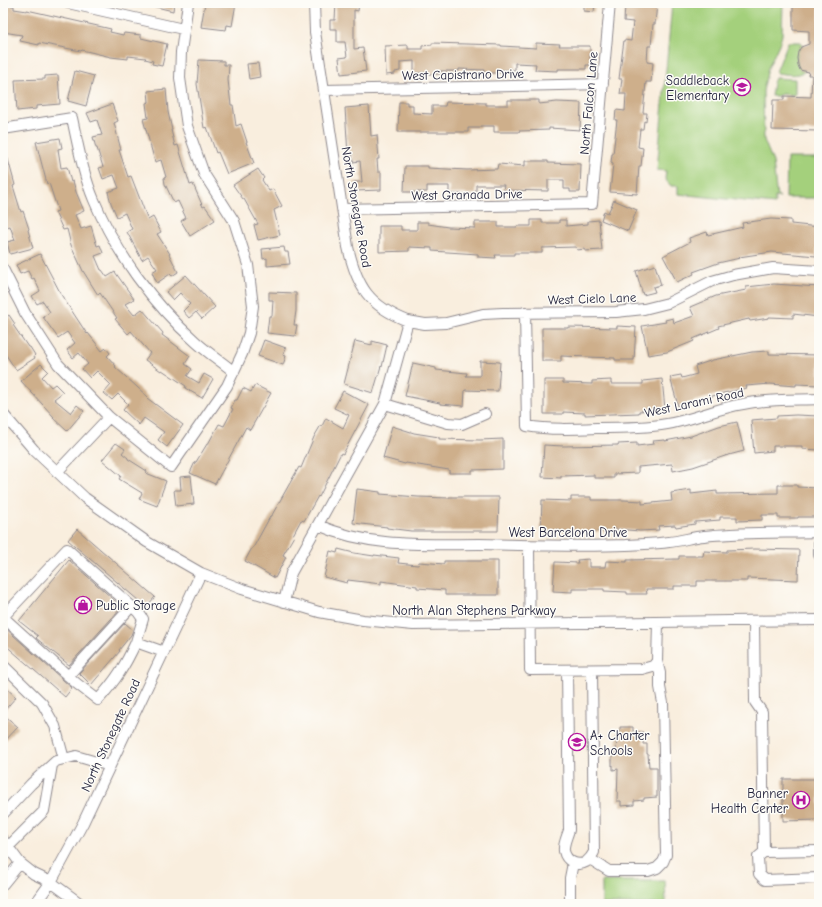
<svg xmlns="http://www.w3.org/2000/svg" width="822" height="907" font-family="'Comic Neue',sans-serif">
<style>
.green{fill:#a4d07c;stroke:#63795c}
.building{fill:#ceaf8b}
.lines{fill:none;stroke-linecap:round;stroke-linejoin:round}
.minor-casing{stroke:#8e888c;stroke-width:12}
.minor{stroke:#fff;stroke-width:10}
.labels{text-anchor:middle;stroke-width:3;stroke-linejoin:round;paint-order:stroke}
.street-label{font-size:13px;fill:#22223b;stroke:#fdfcf7}
.poi-label{font-size:13px;fill:#22223b;stroke:#fdfcf7;text-anchor:end}
</style>
<rect width="100%" height="100%" fill="#fdfcf7"/>
<filter id="ink" filterUnits="userSpaceOnUse"><feTurbulence type="fractalNoise" baseFrequency=".025" numOctaves="2"/><feDisplacementMap in="SourceGraphic" scale="8" xChannelSelector="R" yChannelSelector="G"/><feConvolveMatrix kernelMatrix="1 2 1 2 8 2 1 2 1" color-interpolation-filters="sRGB"/></filter>
<filter id="wash" filterUnits="userSpaceOnUse"><feTurbulence type="fractalNoise" baseFrequency=".012" numOctaves="4" result="noise"/><feDisplacementMap in="SourceGraphic" scale="16" xChannelSelector="R" yChannelSelector="G"/><feGaussianBlur stdDeviation="0.9" result="paint"/><feColorMatrix in="noise" values="0 0 0 0 0 0 0 0 0 0 0 0 0 0 0 0 0 1.4 0 .05"/><feComposite in="paint" operator="in"/></filter>
<g filter="url(#wash)">
<rect width="100%" height="100%" fill="#f9eede"/>
<path class="green" d="M672,3H746L747,5L752,3H764L766,7L779,3H783L782,35L780,42L768,68L763,91L764,140L773,162L776,190L777,195L780,197H775V204L678,194V186H671L665,179L666,171L657,170Z
M788,42H801V45L803,46C795,51 796,62 800,70L805,71C799,77 785,74 777,73L776,72Z
M775,78L795,79V95L782,94L777,96H771L773,83Z
M787,158H819L818,198H786Z
M602,881H665L666,904H602Z"/>
<g id="blocks">
<path class="building" d="M152,3H174L173,11L152,6Z
M205,3H236L232,26L227,25L226,30L201,27Z
M336,3H359L358,11L354,10V49L363,48L366,71L341,74L339,58L347,57L345,42H337V29H330V20H335Z
M584,3H595L594,12L584,11Z
M630,3H657L655,24H653L651,46H648L647,62L653,63L651,82H646L643,113H647L646,122L644,121L643,129H640L638,147L643,148L641,166H639L637,194L610,192L613,164L611,163L612,154H613L617,120H615L616,110L625,111L626,94H620L622,79H619L624,40L631,41L633,22L624,21L625,5H630Z
M793,3H819V131L772,130L773,100H784V96L811,97L812,75H808L809,72L800,70L798,65L797,58L798,52L801,47L809,44V31L793,30Z
M4,5L14,6V9L27,11V10L111,29L110,32L123,35L124,33L141,35V38L167,44L162,66L152,64L153,61L145,59L146,58L128,56V59L111,57L82,50L81,51L39,43V45L20,41L22,35L3,32Z
M432,43L501,45V46L536,48V43L560,44L559,46H590V65H586V69H558V71L535,70L536,64L515,63V70H500V73H484L485,70L459,69V71H440V74H429V73H414V61L400,62V71L395,72V74L386,75L385,46L408,45V49H422V46L432,45Z
M199,60L224,61V65H229L228,80L231,105H233L236,126L241,124L247,142H246L254,163L227,174L218,152L216,153L207,127L204,128L197,84Z
M258,63L260,77L249,79L247,64Z
M75,71L94,76L86,106L68,101Z
M58,75L60,104L36,106V109L17,111L15,80L45,79V76Z
M166,89L168,112L172,130H171L175,146L178,145L190,185L193,184L203,207L205,206L215,220L190,236L181,221L186,218L178,201L174,203L165,184L164,178L166,177L161,160L155,162L143,119L148,118L146,103L149,102L148,91Z
M508,100H539V104L557,102L581,103L580,130L549,128V130L519,131V132H494V126H480V128H468V132H398L399,102H407V105H413V113L432,114V106H445L446,102L486,103V105H508Z
M112,104L118,121L114,123L121,150H119L128,177L131,176L148,220L153,217L161,232L157,234L170,254H169L178,272L172,276L170,274L157,283L152,272L157,269L148,256L142,260L127,232L132,229L125,213L117,217L111,203L108,192L119,188L114,175L103,179L99,168L103,167L97,148H96L93,137L102,135L97,120L91,122L87,113Z
M369,106L371,136L377,135L379,159H377L378,172H381V190L355,191L354,182H362L360,161L353,162L352,154L348,155L345,108Z
M60,138L62,148L58,149L61,168L67,167L71,182L73,181L76,192L84,211L75,215L81,229L91,226L97,246L100,245L103,253L95,256L101,270H102L107,277L115,272L134,299L125,304L134,315L142,309L163,333L162,335L190,356L185,364L192,369L187,376L199,383L204,374L213,379L202,398L185,388L186,386L162,370L161,371L145,360L150,353L131,331L128,334L115,319L117,318L100,293L98,295L83,271L71,245L67,229L63,230L55,212L58,211L49,183L47,184L36,142Z
M3,152H6L15,185L13,186L21,212L23,211L29,229L28,230L33,248L10,254L7,242L15,240L10,226L3,229Z
M525,161H548V163L581,164L580,192H570V189H564V180H548V191L503,190L504,185H476V194H449V186H427V192H404L405,166H428V168L467,170L497,169L498,164L525,166Z
M258,169L264,178L262,180L269,191L273,189L282,206L274,210L280,235L258,240L254,225L258,224L244,199H243L233,185Z
M614,200L637,210L628,231L601,220L604,211L608,213Z
M771,219L791,220V224L819,227L816,256L772,252L739,257L740,258L718,263L693,272L694,274L677,282L663,256L690,242L689,238L707,232L708,235L743,227L742,223Z
M531,220H542V223H559V220H566V226L588,224V221L599,220L602,250L585,251V249L577,250L576,247L542,248V253H514V255H495L496,258L478,257V254L432,251V248L409,247V251L379,252V226H401V230H417V222H428V224L448,227L475,228V222H498V227H517V226H531Z
M284,247L285,252H288L290,264L267,266V258L263,259L262,249Z
M40,254L62,296L87,334L88,333L102,351L106,348L110,353L107,356L116,366L115,367L148,397L147,398L183,425L167,447L158,440L164,432L144,418L139,425L123,410L128,404L118,394L112,400L104,393L111,385L97,371L90,378L82,369L88,364L79,353L73,358L67,350L75,343L67,332L58,338L43,317L50,312L43,301L37,304L32,296L40,291L34,278L32,279L28,271L20,274L16,265Z
M655,265L661,285L653,287L655,292L643,295L636,271Z
M186,275L215,307L202,319L196,312L189,318L183,311L190,304L180,293L173,300L166,292Z
M774,284L819,287V317L793,314V318L769,317V318L750,321L749,319L718,326L719,328L693,339L694,341L667,352L648,355L642,326L666,322L665,320L673,318L674,323L694,316L690,307L716,296L746,290V287Z
M269,292L296,293V311L294,325H297L295,336L267,333L269,316H272L273,300H269Z
M9,315L15,324L13,325L28,347H30L35,355L34,356L35,358L16,370L6,355L3,358V319Z
M617,326L636,327L634,360H615V358L561,356V361H542V328H568V327L617,328Z
M264,340L286,348L283,355L286,356L283,365L258,356Z
M355,341L372,345V341L387,345L382,367L381,366L373,393L344,384Z
M769,351V354L819,355V385L796,384V386L770,384L746,386L747,388L723,393L678,406L670,377L681,375L682,378L697,374L695,366L713,360L752,352Z
M480,361L500,362L498,391L465,390L464,406L440,404V403L405,396L413,363L436,368V370L467,373L466,376H480Z
M41,364L48,371L42,377L51,387L55,384L63,392L54,399L71,413L77,405L84,411L67,431L53,418L54,417L21,381Z
M662,379L665,409L639,411V413L585,415V413L563,412V414H544V380H563V383L592,384V381L611,380V384H643V381Z
M255,385L271,393L250,430L246,427L215,484L190,473L195,462H196L207,444H208L219,424L224,426L233,409L231,408L235,400H237L243,388L251,392Z
M343,391L369,405L343,454L341,453L319,497L318,496L304,521L301,520L293,535L294,536L283,555L286,557L275,578L245,561L252,548H253L271,515H272L299,467L301,468L314,437L321,425L322,426L326,418L343,428L349,415L334,408Z
M796,415L819,416V450L802,449V446H773V451L754,453L751,420L777,418V416Z
M737,422L744,451L725,456L693,467L673,471L672,464L638,467V473L614,474V478H594V475L561,476V478L542,477L544,445L563,446L618,445V444L637,443V446L654,444L653,441L665,440V441L691,436L719,426Z
M392,426L414,433L439,437V439L480,440L503,439V469L472,470V473H449V470L406,463L405,464L383,458Z
M116,443L125,449L122,453L128,458V459L147,471L146,473L166,481L157,506L139,499L142,493L119,479L121,476L102,460Z
M191,476L194,504L176,506L174,490H181L180,477Z
M778,485H797V487L819,488V517H798V518H778V515H762V520L737,521V517H720V520L695,522V524L676,527L675,525L658,526L659,530L640,531L614,529V531L572,532L541,529L542,500L571,501V497H591V500H624L642,501V504L672,501L671,493L691,490V494L717,491V494L778,493Z
M357,489L380,492V494L418,497L449,498V497H499L498,531H411L387,528V527L353,523Z
M77,529L155,597L146,607L68,540Z
M338,549L354,553L374,556V555L399,558L398,563L418,565L419,562L444,564V561H498V595H445V590L417,588V586L381,581V584L348,580L347,583L324,577L330,551L337,553Z
M754,549L799,550L798,580L747,578V581H697V586H674V589H646L647,594H627V592L604,591V589H572V592L553,591L555,562L578,563L577,560L589,559V567H605L606,561L627,562V560L679,559V556H703L704,551L727,552V550Z
M69,560L122,607L69,665L36,638L38,636L19,621Z
M125,623L133,630L131,635L119,650L120,651L91,685L79,673Z
M3,626L72,688L65,697L3,643Z
M3,685L16,697L3,712Z
M3,714L18,727L3,743Z
M620,727H633V732H643V744H647V754H648L649,767H657V797L644,798V800L634,801V805L621,806V801H617L618,769L613,770V765L612,766V753H616L617,733H620Z
M783,779H819V820L783,821Z"/>
</g>
</g>
<g filter="url(#ink)">
<use href="#blocks" fill-opacity="0" stroke="#8e888c" stroke-width="1"/>
<g class="lines">
<defs>
<path id="minor" d="M68,3L183,29
M324,90L603,84
M3,129L72,118C78,145 83,174 94,200C116,253 153,304 196,342C208,353 222,362 234,372
M342,209L592,204L610,3
M3,269L25,313L58,364L109,417L171,467L227,386L242,354L249,333L253,306L248,265L234,221L204,174L187,126L180,78L181,52L188,3
M525,312L527,426C550,430 573,429 597,428C620,428 644,428 667,424C693,420 717,408 743,404C768,399 794,400 819,399
M408,321L425,324L446,323L483,314L503,313L616,312L644,309L668,303L712,281L733,275L773,268L819,271
M385,404L448,423L462,424L485,414
M3,414L34,450L85,498L147,542L201,573L242,589L319,612L363,620L413,625L819,620
M57,472L109,417
M318,525C370,548 424,544 479,544C528,545 577,547 626,545C640,544 655,544 669,542C681,541 692,537 704,536C742,532 781,533 819,532
M819,532V555
M529,546L530,670L642,669L653,666L657,661L658,623
M284,602L291,573L385,404L408,321C369,306 357,287 348,247L315,32L314,3
M754,621L755,702L762,712L764,852
M136,642L143,619L138,612L67,549L3,617L76,683L98,700C116,680 125,666 136,642L164,652
M3,665L42,703L55,726L64,759
M567,670L569,830C567,837 563,844 564,851C566,861 577,867 586,862C590,859 592,856 594,852L592,670
M68,676L132,606
M3,814L31,784L56,761L76,756L110,766
M3,840L20,863L34,874L51,882L81,904
M819,851L764,852L758,857L759,874L765,880L819,878
M3,852L44,811L52,765
M590,859L609,871H648L657,868L663,862L666,855L663,703L660,687V673L657,661
M3,884L20,863
M35,904L51,882L83,823L201,573
M570,904V878L573,863"/>
</defs>
<use href="#minor" class="minor-casing"/>
<use href="#minor" class="minor"/>
</g>
</g>
<defs>
<symbol id="school-ring" viewBox="-11 -11 22 22"><circle r="9.5" fill="#fdfcf7" stroke="#b5179e" stroke-width="1.5"/><path d="M0-5L7-2L0 1L-7-2ZM-4 1L0 2.5L4 1V4Q0 6-4 4Z" fill="#b5179e"/></symbol>
<symbol id="shop-ring" viewBox="-11 -11 22 22"><circle r="9.5" fill="#fdfcf7" stroke="#b5179e" stroke-width="1.5"/><path d="M-5-2.5h2.3a2.7 3.5 0 0 1 5.4 0H5L5.5 6h-11ZM-1.5-2.5h3a1.5 2.3 0 0 0-3 0Z" fill="#b5179e"/></symbol>
<symbol id="hospital-ring" viewBox="-11 -11 22 22"><circle r="9.5" fill="#fdfcf7" stroke="#b5179e" stroke-width="1.5"/><path d="M-5-5h3v3.5h4V-5h3V5h-3V1.5h-4V5h-3Z" fill="#b5179e"/></symbol>
</defs>
<g fill-rule="evenodd">
<use href="#school-ring" x="732" y="77" width="20" height="20"/>
<use href="#shop-ring" x="73" y="595" width="20" height="20"/>
<use href="#school-ring" x="567" y="732" width="20" height="20"/>
<use href="#hospital-ring" x="791" y="790" width="20" height="20"/>
</g>
<g class="labels">
<g class="street-label">
<text transform="translate(463 74) rotate(-1)" y="5">West Capistrano Drive</text>
<text transform="translate(588 103) rotate(-85)" y="5">North Falcon Lane</text>
<text transform="translate(467 194) rotate(-1)" y="5">West Granada Drive</text>
<text transform="translate(357 207) rotate(80)" y="5">North Stonegate Road</text>
<text transform="translate(592 298) rotate(-2)" y="5">West Cielo Lane</text>
<text transform="translate(694 402) rotate(-12)" y="5">West Larami Road</text>
<text x="568" y="537">West Barcelona Drive</text>
<text x="474" y="615">North Alan Stephens Parkway</text>
<text transform="translate(110 735) rotate(-65)" y="5">North Stonegate Road</text>
</g>
<g class="poi-label">
<text x="729" y="85">Saddleback<tspan x="729" dy="15">Elementary</tspan></text>
<text x="96" y="610" text-anchor="start">Public Storage</text>
<text x="590" y="740" text-anchor="start">A+ Charter<tspan x="590" dy="15">Schools</tspan></text>
<text x="788" y="798">Banner<tspan x="788" dy="15">Health Center</tspan></text>
</g>
</g>
<rect width="822" height="907" fill="none" stroke="#fdfcf7" stroke-width="16"/>
</svg>
